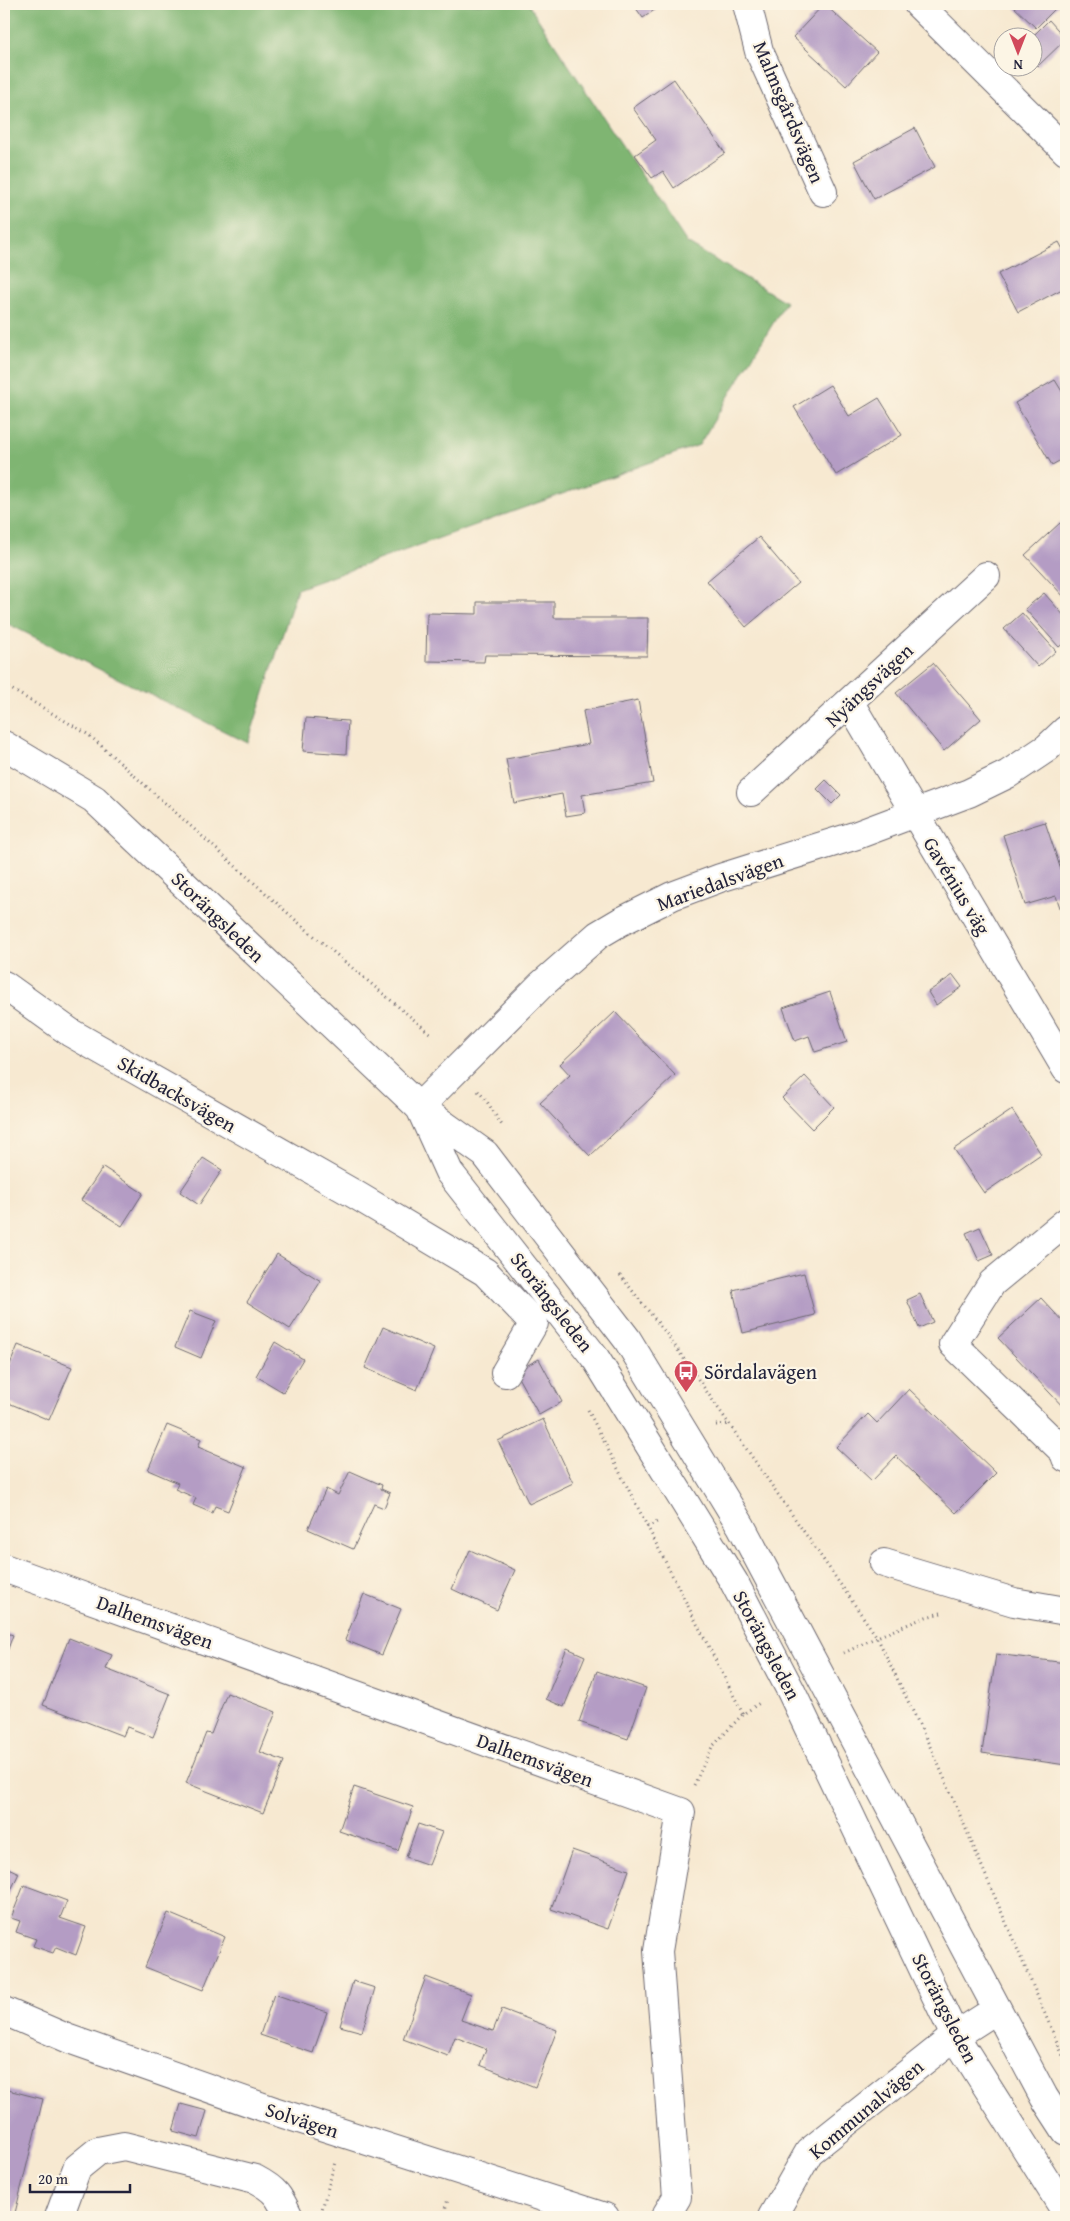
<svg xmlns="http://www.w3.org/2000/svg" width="1070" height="2221" font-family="'Gentium Book Plus',serif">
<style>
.forest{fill:#7fb572;stroke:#506c56}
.building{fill:#b49cc4}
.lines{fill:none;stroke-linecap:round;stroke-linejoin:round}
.minor-casing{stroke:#6d6870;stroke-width:30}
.major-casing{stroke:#6d6870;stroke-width:30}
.path{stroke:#6d6870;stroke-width:3;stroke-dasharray:1 4;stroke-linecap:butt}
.minor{stroke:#fff;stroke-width:28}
.major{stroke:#fff;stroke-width:28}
.labels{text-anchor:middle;stroke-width:4.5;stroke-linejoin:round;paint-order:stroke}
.street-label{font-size:20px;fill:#22223b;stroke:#fcf5e5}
.poi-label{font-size:20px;fill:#22223b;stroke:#fcf5e5;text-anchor:start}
</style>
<rect width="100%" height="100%" fill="#fcf5e5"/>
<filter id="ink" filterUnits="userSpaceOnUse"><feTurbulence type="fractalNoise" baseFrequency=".02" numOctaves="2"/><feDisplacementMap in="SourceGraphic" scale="10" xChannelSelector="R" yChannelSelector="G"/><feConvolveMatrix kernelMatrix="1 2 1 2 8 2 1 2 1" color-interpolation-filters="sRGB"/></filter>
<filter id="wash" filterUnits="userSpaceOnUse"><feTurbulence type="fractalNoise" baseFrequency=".0096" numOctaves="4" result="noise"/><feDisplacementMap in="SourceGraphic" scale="20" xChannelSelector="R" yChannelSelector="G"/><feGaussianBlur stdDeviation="1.12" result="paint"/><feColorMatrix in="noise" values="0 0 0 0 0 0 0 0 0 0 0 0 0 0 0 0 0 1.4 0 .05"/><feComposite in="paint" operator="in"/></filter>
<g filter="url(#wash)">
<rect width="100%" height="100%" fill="#f7e9d1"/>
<path class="forest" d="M4,4H528L687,243L786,302L699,445L297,589L248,743L4,622Z"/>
<g id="blocks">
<path class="building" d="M633,4H663L643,18Z
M824,4L877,52L846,86L793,37Z
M1011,4H1060L1036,28Z
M1049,20L1066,39L1038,66L1032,60V38H1031Z
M674,79L725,153L674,188L663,171L652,178L635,155L656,140L633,108Z
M915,128L935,167L874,199L854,161Z
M1059,242L1066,255V287L1018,312L998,274Z
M1055,380L1066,398V457L1052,465L1015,403Z
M830,385L849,416L879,398L902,435L836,475L794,407Z
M1060,523L1066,530V599L1025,555Z
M759,537L798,583L746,627L707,581Z
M1044,593L1066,618V641L1059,647L1025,609Z
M477,602H554V618H648L647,656L485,655L484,662L426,661L427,613L477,614Z
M1022,613L1056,651L1038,667L1004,629Z
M933,663L981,719L944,751L896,693Z
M638,700L653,783L582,795L585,813L566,816L562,794L514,803L506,759L589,744L583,711Z
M306,718L348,721L346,754L303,751Z
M826,780L841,795L832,804L817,789Z
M1045,822L1066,885V919H1064L1056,896L1025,905L1003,835Z
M953,975L962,987L936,1005L928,992Z
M830,992L847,1042L815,1052L809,1036L795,1041L783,1008Z
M615,1012L675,1075L590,1156L540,1103L570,1075L560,1064Z
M805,1076L834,1107L812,1129L782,1098Z
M1012,1110L1041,1154L984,1193L954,1149Z
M203,1158L222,1170L199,1205L180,1192Z
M103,1167L143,1193L122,1226L81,1200Z
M980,1227L993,1255L979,1261L966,1233Z
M277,1254L321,1281L290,1329L247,1302Z
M804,1273L815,1315L743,1333L733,1290Z
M920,1294L933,1322L919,1328L907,1300Z
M1041,1298L1066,1325V1410L998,1338Z
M190,1311L216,1321L201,1358L175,1347Z
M383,1327L434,1349L417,1390L365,1368Z
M275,1342L303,1359L283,1392L256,1376Z
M18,1345L72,1367L49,1420L4,1401V1379Z
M539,1359L562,1402L539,1415L515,1372Z
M909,1389L996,1473L956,1513L896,1456L872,1481L836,1447L868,1414L877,1423Z
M543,1419L573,1483L529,1504L498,1441Z
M167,1425L201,1439L198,1447L246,1467L228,1511L215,1506L212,1513L193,1505L196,1498L175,1489L178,1483L148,1470Z
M350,1471L382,1485L381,1489L390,1493L384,1508L374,1504L353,1549L308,1529L326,1489L338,1495Z
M470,1550L515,1570L497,1610L452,1589Z
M364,1594L401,1609L382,1655L345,1640Z
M4,1632L13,1635L4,1660Z
M69,1638L112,1655L106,1669L170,1694L153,1737L127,1727L123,1736L43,1705Z
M567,1648L585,1656L564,1707L546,1699Z
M996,1654L1066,1663V1765L982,1753Z
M597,1671L646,1688L628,1739L579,1722Z
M227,1693L276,1712L260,1752L284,1761L263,1813L186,1783L206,1733L211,1734Z
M354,1787L413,1807L398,1851L339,1831Z
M418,1824L442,1832L429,1865L406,1857Z
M572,1850L629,1870L608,1929L551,1909Z
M4,1866L19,1873L4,1905Z
M24,1885L67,1901L60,1918L86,1927L76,1955L56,1947L53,1953L33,1946L36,1939L16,1932L20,1921L11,1918Z
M168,1913L225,1937L203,1990L145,1967Z
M426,1977L471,1994L461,2020L493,2031L502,2009L557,2030L535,2087L480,2065L486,2049L455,2037L448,2056L403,2039Z
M353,1981L375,1988L362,2032L340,2026Z
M274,1994L327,2012L313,2053L260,2035Z
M4,2089L43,2099L14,2217H4Z
M181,2104L207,2111L199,2138L173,2131Z"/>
</g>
</g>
<g filter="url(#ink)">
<use href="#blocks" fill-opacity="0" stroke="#6d6870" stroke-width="1"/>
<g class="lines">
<defs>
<path id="minor" d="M747,4L759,51L823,192
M918,4L1066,151
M850,703L1066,1069
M751,792L986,576
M4,985L71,1033L356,1195L485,1272L534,1323L505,1373
M419,1107L541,985L598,935L620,922L672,896L720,878L857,835L969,793L1008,774L1047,748L1066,730
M1066,1222L992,1283L953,1344L1064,1452L1066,1458
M884,1563L1014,1602L1066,1611
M4,1568L681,1812L658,1951L677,2197L665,2217
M4,2011L69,2039L274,2111L605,2217
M59,2217L77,2168L98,2151L124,2146L255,2179C276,2190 279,2196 289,2217
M772,2217L809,2152L955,2036L997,2009"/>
<path id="major" d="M4,745L94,799L419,1107L485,1154L627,1339L741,1526L1044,2097L1066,2131
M420,1108L449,1172L596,1359L734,1582L791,1691L955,2036L1066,2212"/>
</defs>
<use href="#minor" class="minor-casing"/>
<use href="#major" class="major-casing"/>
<path class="path" d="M4,685L89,735L300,924L431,1034
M478,1091L486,1100L503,1127
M620,1275L666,1333L877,1637L844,1653
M588,1410L743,1714
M716,1425L730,1424
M647,1527L659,1521
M941,1613L926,1617L877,1637L936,1759L1066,2063
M694,1785L712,1747L743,1714L761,1702
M321,2213L335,2162
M443,2217L448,2199"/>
<use href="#minor" class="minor"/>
<use href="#major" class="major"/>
</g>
</g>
<defs>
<symbol id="bus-pin" viewBox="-11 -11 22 30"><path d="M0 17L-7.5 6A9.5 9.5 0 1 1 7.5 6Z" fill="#d1495b" stroke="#fcf5e5"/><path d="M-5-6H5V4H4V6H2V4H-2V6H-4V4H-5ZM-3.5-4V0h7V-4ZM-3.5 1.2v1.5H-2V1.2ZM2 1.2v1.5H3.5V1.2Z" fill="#fff"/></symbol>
</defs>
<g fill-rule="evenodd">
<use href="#bus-pin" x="672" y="1358" width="28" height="38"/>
</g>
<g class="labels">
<g class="street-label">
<text transform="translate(789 112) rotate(67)" y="7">Malmsgårdsvägen</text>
<text transform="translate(869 685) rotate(-43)" y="7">Nyängsvägen</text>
<text transform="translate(720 882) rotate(-20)" y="7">Mariedalsvägen</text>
<text transform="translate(957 886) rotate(59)" y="7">Gavénius väg</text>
<text transform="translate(218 917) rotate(44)" y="7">Storängsleden</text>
<text transform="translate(177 1094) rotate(30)" y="7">Skidbacksvägen</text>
<text transform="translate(552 1302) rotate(52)" y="7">Storängsleden</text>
<text transform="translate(155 1622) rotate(20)" y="7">Dalhemsvägen</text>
<text transform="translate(767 1645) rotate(62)" y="7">Storängsleden</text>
<text transform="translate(535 1760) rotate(20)" y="7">Dalhemsvägen</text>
<text transform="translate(945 2008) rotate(63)" y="7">Storängsleden</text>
<text transform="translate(866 2109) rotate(-40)" y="7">Kommunalvägen</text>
<text transform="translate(302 2120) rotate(18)" y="7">Solvägen</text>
</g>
<g class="poi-label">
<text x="704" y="1379">Sördalavägen</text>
</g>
</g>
<rect width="1070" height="2221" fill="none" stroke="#fcf5e5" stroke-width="20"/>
<g transform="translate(1018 52) rotate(180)"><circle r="24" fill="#fcf5e5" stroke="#a5a1a1"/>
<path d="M0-4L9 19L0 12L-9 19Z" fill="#d1495b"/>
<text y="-8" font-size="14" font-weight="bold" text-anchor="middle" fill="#22223b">N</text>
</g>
<path d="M30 2184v8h100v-8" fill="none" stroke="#22223b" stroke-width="2.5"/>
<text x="38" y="2184" font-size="15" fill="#22223b" stroke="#fcf5e5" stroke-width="4" paint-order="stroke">20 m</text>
</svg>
